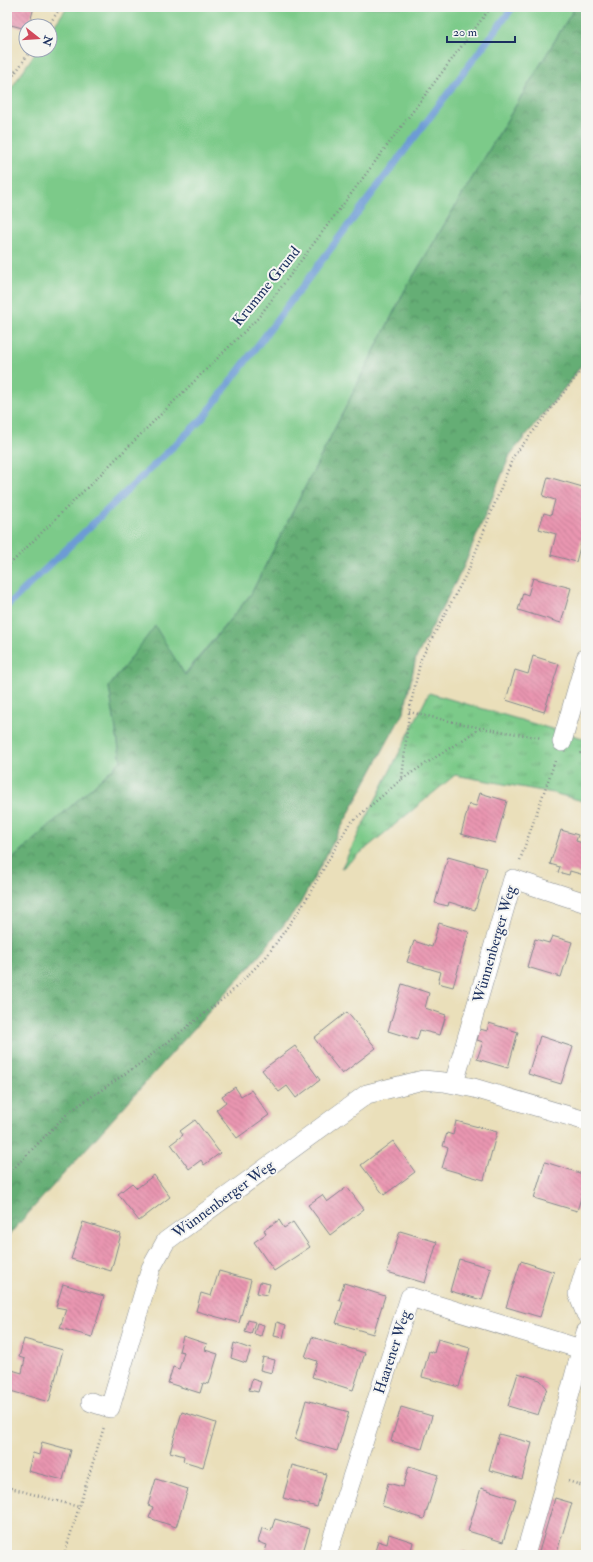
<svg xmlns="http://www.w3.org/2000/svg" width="593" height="1562" font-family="'IM FELL Double Pica',serif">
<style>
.green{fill:#7cca89;stroke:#4c7c74}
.forest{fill:url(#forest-crowns);stroke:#406e6a}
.park{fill:url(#park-tufts);stroke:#4c7c74}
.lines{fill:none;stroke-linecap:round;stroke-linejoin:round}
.stream{stroke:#6d9bd5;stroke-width:7}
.building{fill:url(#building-back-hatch)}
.street-casing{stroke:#82878c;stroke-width:20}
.path{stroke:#82878c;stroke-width:2.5;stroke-dasharray:1 3;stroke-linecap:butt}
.street{stroke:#fff;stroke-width:19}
.labels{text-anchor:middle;stroke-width:4;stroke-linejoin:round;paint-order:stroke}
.street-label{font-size:15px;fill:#1b2f5e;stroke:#f6f6f2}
</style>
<defs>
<pattern id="forest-crowns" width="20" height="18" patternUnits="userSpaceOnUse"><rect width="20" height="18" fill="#65ae75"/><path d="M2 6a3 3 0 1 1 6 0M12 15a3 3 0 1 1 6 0" fill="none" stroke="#528e63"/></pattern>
<pattern id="park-tufts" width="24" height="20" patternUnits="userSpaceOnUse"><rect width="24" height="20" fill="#7cca89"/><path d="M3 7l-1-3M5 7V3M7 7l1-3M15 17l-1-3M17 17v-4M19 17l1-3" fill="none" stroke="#65a473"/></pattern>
<pattern id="building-back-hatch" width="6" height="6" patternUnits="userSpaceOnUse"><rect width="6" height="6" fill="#e995b0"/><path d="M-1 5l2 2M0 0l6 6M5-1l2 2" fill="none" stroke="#bc7a92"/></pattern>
</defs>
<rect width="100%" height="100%" fill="#f6f6f2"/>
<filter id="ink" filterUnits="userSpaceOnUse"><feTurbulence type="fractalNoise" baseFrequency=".025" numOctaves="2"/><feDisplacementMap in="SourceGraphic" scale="8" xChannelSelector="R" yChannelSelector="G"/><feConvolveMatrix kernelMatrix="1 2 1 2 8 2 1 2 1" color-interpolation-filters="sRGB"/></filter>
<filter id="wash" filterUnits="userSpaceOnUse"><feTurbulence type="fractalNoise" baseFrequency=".012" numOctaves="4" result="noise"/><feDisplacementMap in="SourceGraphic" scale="16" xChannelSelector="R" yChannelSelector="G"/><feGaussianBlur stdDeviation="0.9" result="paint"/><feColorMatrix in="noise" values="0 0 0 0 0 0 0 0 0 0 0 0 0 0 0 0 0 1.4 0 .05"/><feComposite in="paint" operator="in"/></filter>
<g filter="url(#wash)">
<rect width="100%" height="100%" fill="#eadfba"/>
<path class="green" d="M67,7H575L405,290L251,594L184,675L155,627L109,687L121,761L7,864V95L37,50H50V32Z"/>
<path class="forest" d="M575,7H586V358L572,379L510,455L464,566L416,658L404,711L300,904L260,955L7,1237V864L121,761L109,687L155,626L185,675L251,594L405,290Z"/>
<path class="park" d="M429,693L586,739V802L553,793L455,775L341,869Z"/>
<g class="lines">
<path class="stream" d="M7,606L203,418L513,7"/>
</g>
<g id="blocks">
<path class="building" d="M7,7H34L29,26H26V29L11,25L7,36Z
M548,477L586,488V524L576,562L551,555L556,534L539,529L544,513L551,515L555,500L543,496Z
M533,578L571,588L561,623L518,610L523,593L528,595Z
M533,656L559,664L544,712L506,700L515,670L528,674Z
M480,793L507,801L495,843L461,834L469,804L476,806Z
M561,830L578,835L576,841L586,844V868L584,875L570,871L569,875L558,872L560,867L550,864Z
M448,857L487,868L475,910L449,902L448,906L435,903Z
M439,923L469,932L453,987L438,983L441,972L407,962L414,941L432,947Z
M552,936L572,942L561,977L527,967L535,939L549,943Z
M402,984L429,993L425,1008L446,1015L440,1035L420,1030L417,1040L388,1031Z
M347,1012L376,1048L342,1074L314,1038Z
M489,1023L518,1032L508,1068L477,1059L483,1042L477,1040L480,1029L487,1031Z
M540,1036L573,1047L561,1084L528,1074Z
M295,1046L320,1080L296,1098L287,1086L279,1092L262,1070Z
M586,1076V1092L581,1090Z
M235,1087L241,1096L251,1090L269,1115L237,1138L216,1110L226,1102L222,1096Z
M195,1120L220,1153L204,1165L201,1160L189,1169L171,1144L183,1135L180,1131Z
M456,1121L497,1132L484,1180L442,1168L448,1148L443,1146L447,1133L453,1135Z
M393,1141L415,1172L384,1195L361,1165Z
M545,1162L586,1175V1181L577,1211L534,1198Z
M154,1175L170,1197L139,1221L118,1194L132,1183L137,1188Z
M347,1187L364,1209L330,1235L308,1205L322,1195L327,1202Z
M279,1220L284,1228L293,1222L310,1247L274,1271L254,1242L266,1234L264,1230Z
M83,1222L121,1234L111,1271L71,1259Z
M400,1231L437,1242L425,1283L387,1272Z
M459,1259L491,1268L482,1300L450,1291Z
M521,1261L554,1272L540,1317L506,1307Z
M219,1271L251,1280L239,1323L196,1311L201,1293L211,1296Z
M260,1282L270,1284L267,1295L257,1293Z
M344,1283L385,1296L373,1334L336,1323L343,1302L339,1300Z
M63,1284L104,1296L92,1337L60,1328L66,1309L56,1307Z
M248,1320L255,1322L251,1334L245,1332Z
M277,1322L286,1325L283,1338L274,1336Z
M257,1323L264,1325L261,1336L254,1334Z
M183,1336L207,1344L205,1350L218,1354L209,1384L203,1383L200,1393L168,1383L173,1367L179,1369L184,1352L179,1351Z
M312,1337L365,1353L353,1390L312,1377L317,1361L305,1357Z
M24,1339L63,1350L49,1402L7,1390L12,1370L22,1373L25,1359L19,1357Z
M438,1339L470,1348L459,1387L422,1377L429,1351L434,1353Z
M234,1343L251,1349L246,1363L231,1358Z
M263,1357L275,1360L272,1373L260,1370Z
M518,1373L540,1380L547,1388L538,1415L508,1406Z
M252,1379L261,1382L258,1392L249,1390Z
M306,1400L349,1412L337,1451L295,1439Z
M401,1407L432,1416L422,1449L391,1441Z
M182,1412L216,1423L203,1467L183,1461L184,1456L170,1452Z
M499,1434L532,1443L522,1479L489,1470Z
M42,1442L71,1450L63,1480L28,1471L33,1453L39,1455Z
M292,1465L326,1474L317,1507L283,1498Z
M409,1466L438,1475L424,1519L382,1506L388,1483L403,1487Z
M156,1479L188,1489L176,1527L149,1518L153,1507L148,1505Z
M481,1488L516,1499L503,1542L468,1531Z
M555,1498L572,1503L556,1555H538Z
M275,1519L310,1529L302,1555H264L267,1545L258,1542L262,1528L271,1531Z
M389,1534L413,1542L410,1555H374L378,1541L387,1544Z
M462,1551L476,1555H461Z"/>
</g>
</g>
<g filter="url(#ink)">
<use href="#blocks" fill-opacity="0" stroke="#82878c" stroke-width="1"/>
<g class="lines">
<defs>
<path id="street" d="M562,742L586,658
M454,1083L513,879L586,903
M586,1267L578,1294L586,1314
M91,1402L110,1408L151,1268L166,1241L367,1094L423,1080L444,1082L474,1088L586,1121
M327,1555L410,1297L581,1349
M525,1555L548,1475L586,1332"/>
</defs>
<use href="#street" class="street-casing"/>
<path class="path" d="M48,26L61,7
M7,68L16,71
M7,85L31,50
M7,567L258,318L491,7
M409,712L481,728
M580,753L586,757
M402,779L481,728L542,738
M520,860L555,761
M7,1180L10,1172L69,1112L141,1063L228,995L266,957L303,905L349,824L402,779L409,712L421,659L469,569L513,457L586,364
M568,1481L586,1487
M7,1487L79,1507
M64,1555L104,1427"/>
<use href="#street" class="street"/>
</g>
</g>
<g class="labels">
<g class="street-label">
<text transform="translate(266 286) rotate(-51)" y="5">Krumme Grund</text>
<text transform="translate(494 944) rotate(-74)" y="5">Wünnenberger Weg</text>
<text transform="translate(223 1199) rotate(-36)" y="5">Wünnenberger Weg</text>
<text transform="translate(392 1352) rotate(-72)" y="5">Haarener Weg</text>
</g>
</g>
<rect width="593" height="1562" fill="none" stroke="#f6f6f2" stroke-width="24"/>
<g transform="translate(38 38) rotate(107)"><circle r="19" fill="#f6f6f2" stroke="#9ea6b7"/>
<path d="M0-3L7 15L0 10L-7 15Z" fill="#d1495b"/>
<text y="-6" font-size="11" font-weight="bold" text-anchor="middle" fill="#1b2f5e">N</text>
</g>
<path d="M447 36v6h68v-6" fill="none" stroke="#1b2f5e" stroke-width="2"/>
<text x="453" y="36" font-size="12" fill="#1b2f5e" stroke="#f6f6f2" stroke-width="3" paint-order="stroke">20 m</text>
</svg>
